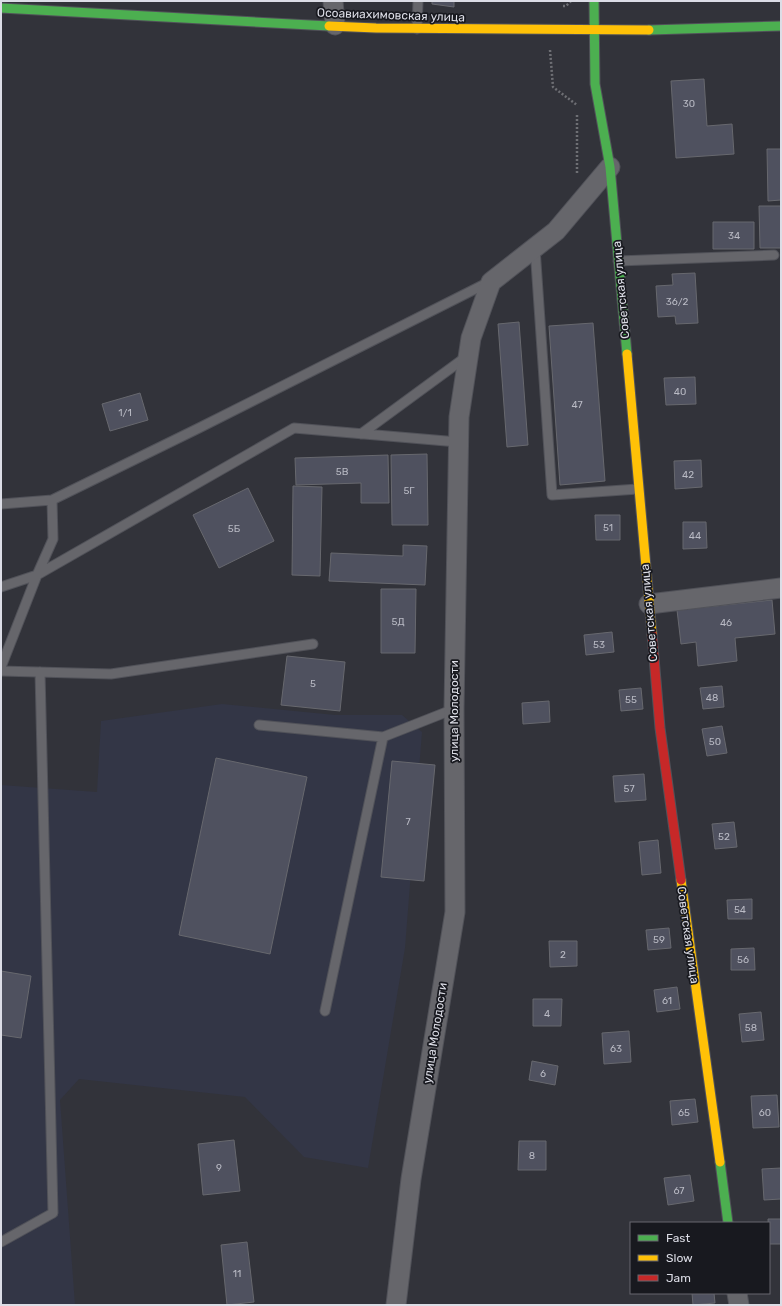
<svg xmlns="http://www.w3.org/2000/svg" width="782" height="1306" font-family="Rubik,sans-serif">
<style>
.built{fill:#333646}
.building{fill:#4f515f;stroke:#67686e}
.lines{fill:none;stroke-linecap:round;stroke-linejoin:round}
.lane-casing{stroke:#515259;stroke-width:11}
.street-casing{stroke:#515259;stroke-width:21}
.fast-casing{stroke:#515259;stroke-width:11}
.slow-casing{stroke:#515259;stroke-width:11}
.jam-casing{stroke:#515259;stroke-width:11}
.path{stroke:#6e6f74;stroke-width:2.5;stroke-dasharray:2 2;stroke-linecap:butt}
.lane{stroke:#66666b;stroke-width:9}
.street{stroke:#66666b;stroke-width:19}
.fast{stroke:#4caf50;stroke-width:9}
.slow{stroke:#ffc107;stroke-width:9}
.jam{stroke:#c62828;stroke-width:9}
.labels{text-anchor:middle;stroke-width:3.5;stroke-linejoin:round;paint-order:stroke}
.number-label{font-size:10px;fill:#b9bac4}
.street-label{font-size:12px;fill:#dcdde6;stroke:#18191f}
</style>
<rect width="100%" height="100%" fill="#32333a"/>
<path class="built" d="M222,704L335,715H402L422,732L405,948L368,1168L304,1157L245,1097L79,1079L60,1100L75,1305H1V785L97,792L101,721Z"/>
<path class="building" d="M432,1H454V7L432,4Z
M704,79L707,126L732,124L734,154L676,158L671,81Z
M767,149H781V200L768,201Z
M759,206H781V248H760Z
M713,222H754V249H713Z
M695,273L698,323L676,324L675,316L658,317L656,286L673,285L672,274Z
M519,322L528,445L507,447L498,324Z
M593,323L605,481L560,485L549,326Z
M695,377L696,404L666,405L664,378Z
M140,393L148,420L110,431L102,404Z
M427,454L428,525H392L391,455Z
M388,455L389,503H361V483L296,485L295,458Z
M701,460L702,487L675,489L674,461Z
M293,486L322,487L320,576L292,575Z
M248,488L274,541L219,568L193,515Z
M595,515H620V540H596Z
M683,522H706L707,548L683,549Z
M403,545L427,546L425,585L329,581L331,553L403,556Z
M381,589H416L415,653H381Z
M772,600L775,634L735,638L737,661L698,666L696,642L681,644L677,610Z
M612,632L614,652L586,655L584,635Z
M287,656L345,662L340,711L281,705Z
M722,686L724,707L703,709L700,688Z
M641,688L643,709L621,711L619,690Z
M549,701L550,722L523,724L522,703Z
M722,726L727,753L707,756L702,729Z
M216,758L307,777L270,954L179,935Z
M392,761L435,765L424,881L381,877Z
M644,774L646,800L615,802L613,776Z
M734,822L737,847L715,849L712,824Z
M658,840L661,873L642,875L639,842Z
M752,899V919H728L727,900Z
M669,928L671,948L648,950L646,930Z
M549,941H577V966L550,967Z
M754,948L755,970H731V949Z
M1,971L31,976L21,1038L1,1035Z
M677,987L680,1009L657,1012L654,990Z
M533,999H562L561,1026H533Z
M761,1012L764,1040L742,1042L739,1014Z
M629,1031L631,1062L604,1064L602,1033Z
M532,1061L558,1066L555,1085L529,1080Z
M777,1095L779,1127L753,1128L751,1096Z
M695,1099L698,1122L672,1125L670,1101Z
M234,1140L240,1191L203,1195L198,1144Z
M519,1141H546V1170H518Z
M781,1168V1199L764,1200L762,1169Z
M690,1175L694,1201L668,1205L664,1178Z
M768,1219H781V1244H769Z
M247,1242L254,1302L227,1305L221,1245Z
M692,1293H714L715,1303L693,1305Z"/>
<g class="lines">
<defs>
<path id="lane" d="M417,29L418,1
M535,248L552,495L638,489
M618,261L774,255
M361,434L466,357
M1,504L52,500L199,428L489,282
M1,587L37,575L294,428L458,442
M1,667L37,575L53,539L52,500
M1,671L111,674L313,644
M259,725L383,737
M325,1011L383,737L454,709
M1,1242L53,1213L40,672"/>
<path id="street" d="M333,1L335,25
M649,604L781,588
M737,1293L739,1305
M396,1305L411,1179L455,912L454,709L459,417L471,338L491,282L556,231L610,167"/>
<path id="fast" d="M594,1L595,84L610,167L627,354
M1,8L329,26
M649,30L781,26
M720,1162L728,1223"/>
<path id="slow" d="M329,26L376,28L649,30
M627,354L652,634
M681,880L720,1162"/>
<path id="jam" d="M652,634L660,728L681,880"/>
</defs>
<use href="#lane" class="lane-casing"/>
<use href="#street" class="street-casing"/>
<use href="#fast" class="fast-casing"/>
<use href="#slow" class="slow-casing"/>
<use href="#jam" class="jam-casing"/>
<path class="path" d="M563,6H566L571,1
M550,50L553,87L577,105
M577,115V174"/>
<use href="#lane" class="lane"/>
<use href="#street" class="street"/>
<use href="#fast" class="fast"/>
<use href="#slow" class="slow"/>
<use href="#jam" class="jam"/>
</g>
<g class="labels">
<g class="number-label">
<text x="689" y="107">30</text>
<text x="734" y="239">34</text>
<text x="677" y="305">36/2</text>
<text x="680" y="395">40</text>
<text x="577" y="408">47</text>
<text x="125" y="416">1/1</text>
<text x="342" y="475">5В</text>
<text x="688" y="478">42</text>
<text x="409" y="494">5Г</text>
<text x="608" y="531">51</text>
<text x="234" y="532">5Б</text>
<text x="695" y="539">44</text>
<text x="398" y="625">5Д</text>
<text x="726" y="626">46</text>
<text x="599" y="648">53</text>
<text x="313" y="687">5</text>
<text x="712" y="701">48</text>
<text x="631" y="703">55</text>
<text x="715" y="745">50</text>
<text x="629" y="792">57</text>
<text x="408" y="825">7</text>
<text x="724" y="840">52</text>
<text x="740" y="913">54</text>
<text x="659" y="943">59</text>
<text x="563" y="958">2</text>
<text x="743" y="963">56</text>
<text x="667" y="1004">61</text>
<text x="547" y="1017">4</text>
<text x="751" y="1031">58</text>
<text x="616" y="1052">63</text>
<text x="543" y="1077">6</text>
<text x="684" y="1116">65</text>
<text x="765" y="1116">60</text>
<text x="532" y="1159">8</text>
<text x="219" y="1171">9</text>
<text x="679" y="1194">67</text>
<text x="237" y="1277">11</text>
</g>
<g class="street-label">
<text transform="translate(391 15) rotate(2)" y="4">Осоавиахимовская улица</text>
<text transform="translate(621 290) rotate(-95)" y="4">Советская улица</text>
<text transform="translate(649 613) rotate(-95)" y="4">Советская улица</text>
<text transform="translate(454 711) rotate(-90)" y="4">улица Молодости</text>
<text transform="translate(688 935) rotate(82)" y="4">Советская улица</text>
<text transform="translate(435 1033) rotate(-81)" y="4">улица Молодости</text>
</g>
</g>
<rect width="782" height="1306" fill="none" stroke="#dcdde6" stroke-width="4"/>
<rect x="630" y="1222" width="140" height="72" fill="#18191f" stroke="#66676f"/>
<rect x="638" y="1235" width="20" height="6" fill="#4caf50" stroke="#66676f"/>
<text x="666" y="1242" font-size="12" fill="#dcdde6">Fast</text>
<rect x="638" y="1255" width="20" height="6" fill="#ffc107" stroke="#66676f"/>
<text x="666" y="1262" font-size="12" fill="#dcdde6">Slow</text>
<rect x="638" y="1275" width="20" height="6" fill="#c62828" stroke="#66676f"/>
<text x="666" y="1282" font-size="12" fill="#dcdde6">Jam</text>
</svg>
